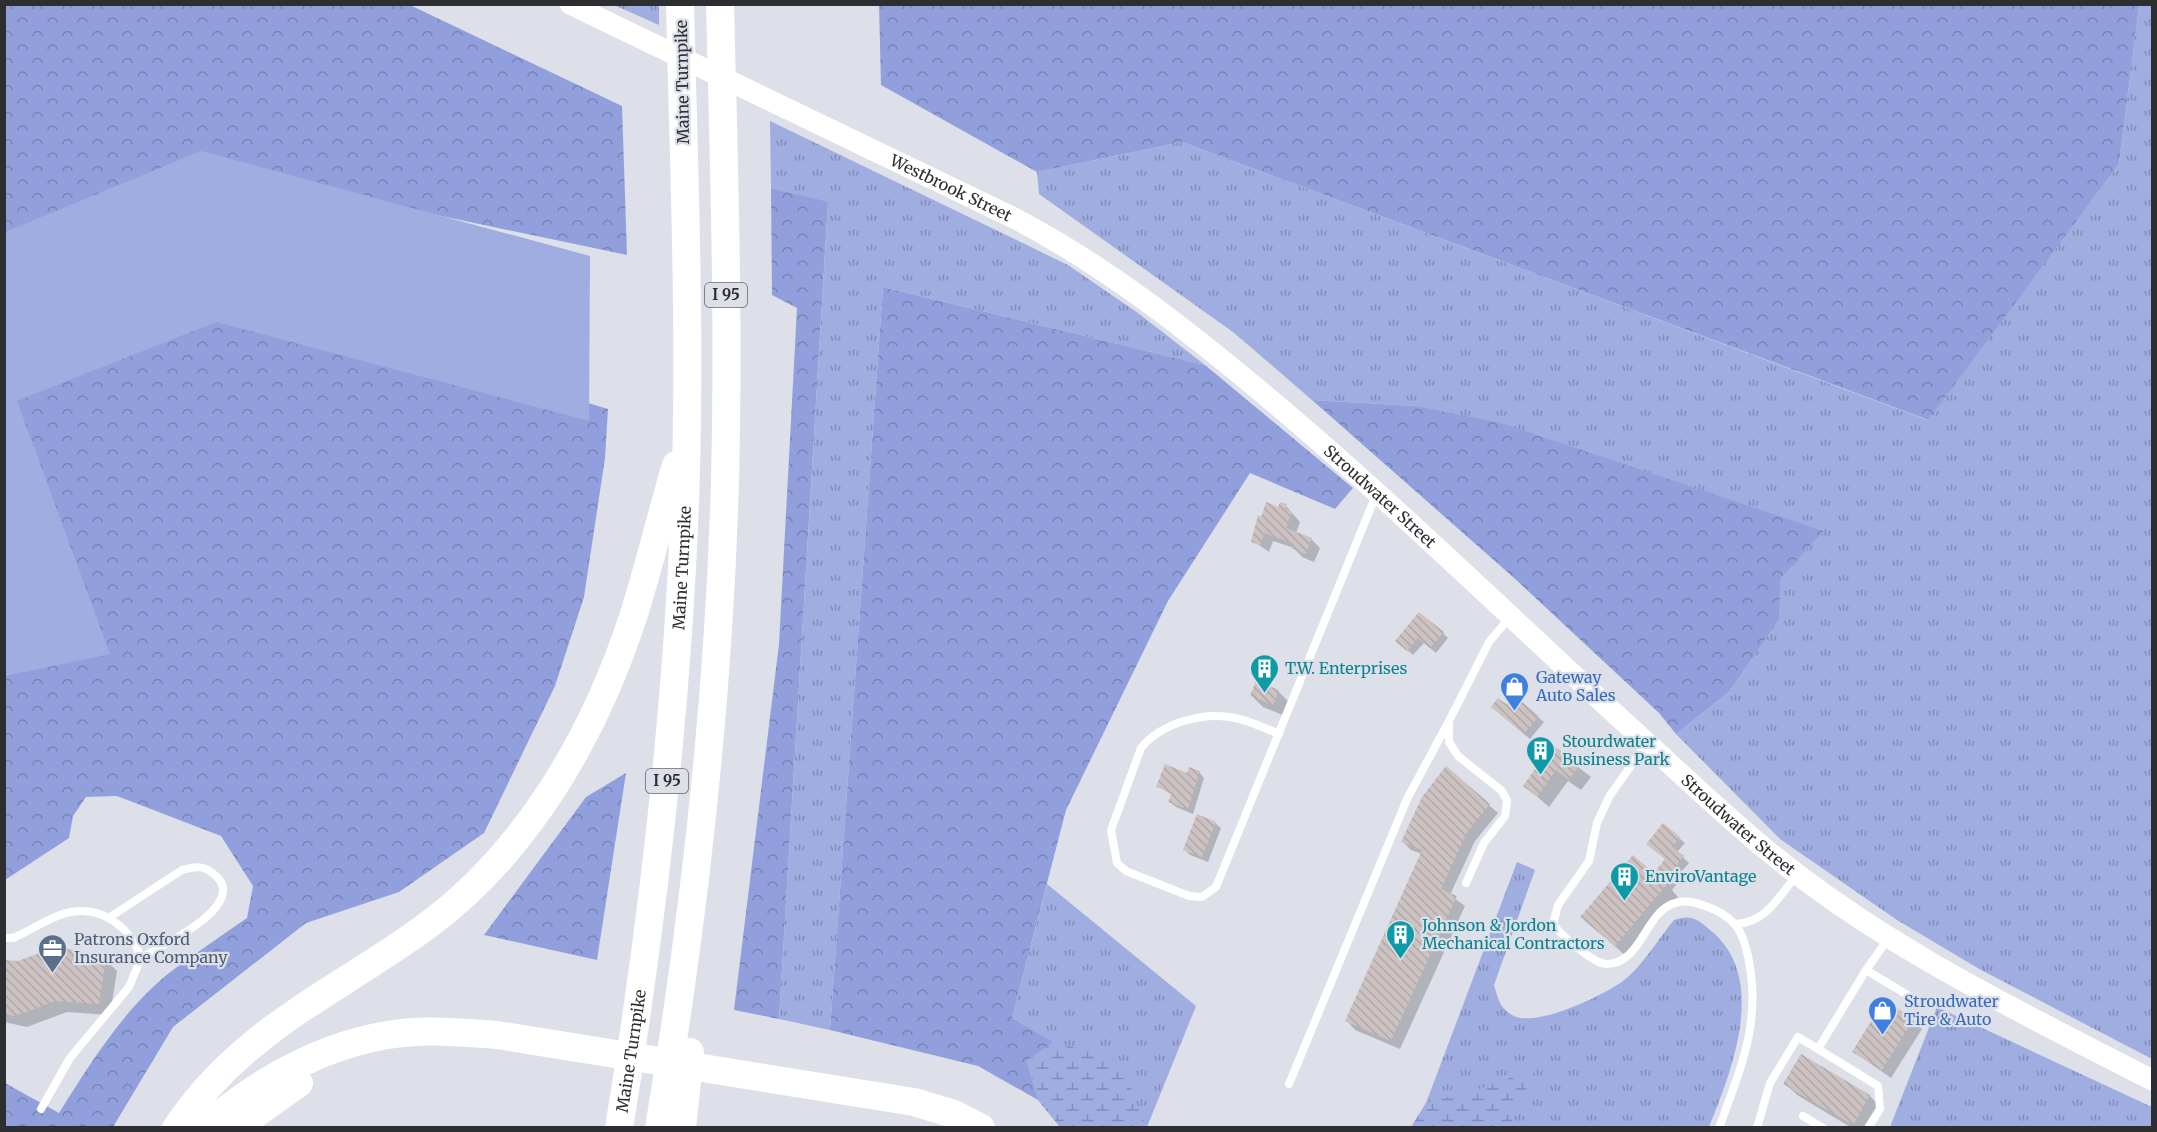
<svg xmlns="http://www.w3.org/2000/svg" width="2157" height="1132" font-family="Merriweather,serif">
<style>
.grass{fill:url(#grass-tufts)}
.forest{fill:url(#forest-crowns)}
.wetland{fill:url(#wetland-marsh)}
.park{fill:#9fade1}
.shadow{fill:#0003}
.building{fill:url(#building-back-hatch)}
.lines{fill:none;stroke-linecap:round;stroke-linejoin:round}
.lane{stroke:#fff;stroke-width:8}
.secondary{stroke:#fff;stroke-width:21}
.highway{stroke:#fff;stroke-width:28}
.labels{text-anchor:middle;stroke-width:4.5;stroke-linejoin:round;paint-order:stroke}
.shield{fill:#dde0e8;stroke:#626368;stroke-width:1.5}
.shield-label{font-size:15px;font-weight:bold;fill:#2d2e31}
.street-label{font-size:16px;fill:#2d2e31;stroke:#dde0e8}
.culture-label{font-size:16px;fill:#0d838f;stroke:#dde0e8;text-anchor:start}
.shop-label{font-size:16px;fill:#366cbe;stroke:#dde0e8;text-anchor:start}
.service-label{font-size:16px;fill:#4e5e75;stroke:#dde0e8;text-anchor:start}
</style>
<defs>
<pattern id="grass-tufts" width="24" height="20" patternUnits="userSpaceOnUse" patternTransform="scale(1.5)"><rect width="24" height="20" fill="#9fade1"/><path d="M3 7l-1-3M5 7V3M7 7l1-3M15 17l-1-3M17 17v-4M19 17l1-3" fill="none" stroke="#828db7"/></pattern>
<pattern id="forest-crowns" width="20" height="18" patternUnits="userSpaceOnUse" patternTransform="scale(1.5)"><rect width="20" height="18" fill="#91a0dd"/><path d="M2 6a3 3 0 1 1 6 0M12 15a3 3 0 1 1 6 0" fill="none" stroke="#7783b4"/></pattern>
<pattern id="wetland-marsh" width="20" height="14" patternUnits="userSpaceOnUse" patternTransform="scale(1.5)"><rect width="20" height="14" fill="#9fade1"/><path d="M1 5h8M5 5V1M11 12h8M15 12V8" fill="none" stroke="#828db7"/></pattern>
<pattern id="building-back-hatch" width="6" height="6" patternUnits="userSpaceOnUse" patternTransform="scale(1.5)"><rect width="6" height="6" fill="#ccc2c1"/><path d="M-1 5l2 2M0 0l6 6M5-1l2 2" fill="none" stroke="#b0a7a6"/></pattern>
</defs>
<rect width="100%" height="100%" fill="#dde0e8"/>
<path class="grass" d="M614,5H659V25Z
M2139,5H2152V1059L1981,970L1897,920L1780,839L1676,734L1729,692L1779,620V579L1824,531L1415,406L1312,400L1233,332L1039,194L1037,172L1182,142L1927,420L2119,164Z
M770,121L1068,265L1138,313L1205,365L883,287L830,1030L779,1019L828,203L771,188Z
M1517,862L1535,870L1494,985C1498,999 1500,1008 1512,1015C1535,1029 1604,995 1623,981C1643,966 1658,939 1674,920C1690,914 1698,919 1710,930C1769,977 1732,1070 1709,1127L1411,1128L1426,1103Z
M1047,884L1196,1006L1147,1127H1060L1038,1100L1027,1061L1054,1042L1012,1018Z
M1937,1007L2152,1107V1127H1890Z"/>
<path class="forest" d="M4,5H410L622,106L627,255L218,169L5,262Z
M879,5V4L2139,5L2119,164L1928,420L1182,142L1037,172L881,85Z
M771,188L828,202L779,1019L734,1010L779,644L797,308L772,295Z
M883,287L1205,365L1353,488L1335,509L1250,473L1168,601L1066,810L1012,1018L1054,1042L1027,1061L1038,1100L978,1066L830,1030Z
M232,295L608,409L605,458L584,597L555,686L484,833L399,892L306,923L173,1027L113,1127H5V1083L59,1113C90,1064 123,1010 169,973C194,954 221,936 247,918L253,886L221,836L117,796L86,797L73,816L69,838L5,880V388Z
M1312,400L1415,406L1501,423L1824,531L1780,579L1779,620L1729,692L1676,734L1659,713L1513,577Z
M626,773L597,960L484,935L586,797Z"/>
<path class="wetland" d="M1054,1042L1120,1060L1146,1127H1060L1038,1100L1027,1061Z
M1536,1068L1509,1127H1411L1426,1103L1486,1087Z"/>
<path class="park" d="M201,151L590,256L589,421L216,322L17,401L110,654L5,676V232Z"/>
<path class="shadow" d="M1286,506L1300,522L1296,533L1311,539L1320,548L1314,562L1302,557L1294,548L1273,541L1269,552L1253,541L1262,518Z
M1443,633L1448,638L1436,653L1424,643L1413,655L1397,641Z
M1278,691L1290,703L1285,716L1263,707L1252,696Z
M1506,707L1538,717L1544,722L1530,739L1498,712Z
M1552,747L1591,777L1581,790L1568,781L1549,807L1525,786Z
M1446,768L1498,813L1475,841L1450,895L1465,906L1400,1049L1355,1030L1347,1021L1422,854L1411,850L1403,842Z
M1199,772L1204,778L1193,814L1176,807L1170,802L1172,795L1158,786Z
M1215,823L1221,828L1208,862L1190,855L1185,850Z
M1679,838L1685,843L1677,852L1689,863L1681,872L1684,876L1672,890L1678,897L1627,957L1594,928L1659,879L1666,859L1654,850Z
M105,959L117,971L110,1015L67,1012L27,1027L4,1022V962Z
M1913,1020L1922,1029L1891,1078L1854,1052Z
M1801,1056L1870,1096L1881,1108L1869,1128H1852L1797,1095L1785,1083Z"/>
<path class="building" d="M1266,502L1278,507L1280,502L1287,504L1285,509L1292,512L1286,528L1312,538L1306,554L1292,549L1294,544L1265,533L1260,545L1251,542L1258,515L1261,517Z
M1419,612L1444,632L1430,648L1418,638L1407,651L1395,641Z
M1256,681L1279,690L1273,705L1250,696Z
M1514,695L1539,716L1524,734L1491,707L1498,698L1506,704Z
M1552,745L1580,764L1569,780L1556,770L1537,797L1523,786Z
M1165,764L1187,773L1189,767L1200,771L1188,809L1168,802L1172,793L1156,787Z
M1446,766L1490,804L1467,832L1441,889L1457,896L1391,1041L1345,1021L1422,850L1401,842L1422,797Z
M1197,814L1216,822L1202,857L1183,850Z
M1663,823L1680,837L1672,847L1684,856L1676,866L1680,869L1615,946L1580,917L1633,855L1654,873L1665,859L1646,844Z
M58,946L106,958L99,1004L55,1001L15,1016L4,1014V960L18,961Z
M1884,1000L1914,1019L1882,1070L1852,1052Z
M1801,1054L1870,1095L1853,1125L1783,1084Z"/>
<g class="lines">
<path class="lane" d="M1279,734C1265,728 1250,721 1235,718C1204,711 1161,723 1141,748L1111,830L1117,863L1126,871L1189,896L1202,897L1216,887L1376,495
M1646,744L1609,797L1597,823L1589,861L1558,905L1553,924C1561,935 1593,964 1607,964C1640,964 1645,915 1672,904C1687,898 1701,904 1715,910C1737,920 1743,934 1748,956C1762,1022 1741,1067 1719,1128
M1466,883L1484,843L1505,816L1507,801L1502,791L1458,756L1449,742V721L1489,642L1510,617
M110,917L182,870C196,866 205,865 216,876C248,906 161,946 141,958
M1736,924C1767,922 1778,897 1797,875
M4,938H13C29,931 44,921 60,915C97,902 129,924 141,958L129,987L70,1058L41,1109
M1866,970L1919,1002
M1289,1084L1407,799L1449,721
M1803,1116L1823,1128
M1757,1128L1770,1083L1798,1037L1818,1049
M1868,1128L1880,1109L1878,1086L1818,1049L1866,970L1888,939"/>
<path class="secondary" id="s1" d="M570,4L1014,218C1108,267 1191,333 1272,401C1393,503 1507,614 1624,722C1672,765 1719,811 1769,852C1885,947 2020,1012 2152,1080"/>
<g class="highway">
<path d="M176,1128C242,1030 333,994 424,928C527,853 594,736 633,617C649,567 661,515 676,465"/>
<path d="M204,1128C262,1077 336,1037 414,1032C442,1030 470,1033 497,1035L914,1102L954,1114L981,1128"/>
<path d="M240,1128L254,1115L299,1083"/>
<path id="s2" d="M619,1128C653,920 677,713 685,503C691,337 684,170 680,4"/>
<path d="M659,1128C695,913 719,697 725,480C729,322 724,163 720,4"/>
<path d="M682,1128L690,1052"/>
</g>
</g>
<defs>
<symbol id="building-pin" viewBox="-11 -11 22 30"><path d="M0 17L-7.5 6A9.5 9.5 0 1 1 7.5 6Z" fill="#0f9aa8" stroke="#dde0e8"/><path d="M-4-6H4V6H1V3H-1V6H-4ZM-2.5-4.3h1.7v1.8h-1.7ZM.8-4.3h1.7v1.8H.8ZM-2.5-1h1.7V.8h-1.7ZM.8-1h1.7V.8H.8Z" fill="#fff"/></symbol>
<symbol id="shop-pin" viewBox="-11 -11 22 30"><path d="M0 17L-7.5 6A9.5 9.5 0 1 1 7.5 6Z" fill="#3f7fe0" stroke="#dde0e8"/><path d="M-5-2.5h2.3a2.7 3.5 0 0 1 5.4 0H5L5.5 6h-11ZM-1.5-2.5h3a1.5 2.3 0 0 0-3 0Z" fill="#fff"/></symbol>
<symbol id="office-pin" viewBox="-11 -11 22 30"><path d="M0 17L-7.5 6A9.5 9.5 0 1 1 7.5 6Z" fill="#5c6f8a" stroke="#dde0e8"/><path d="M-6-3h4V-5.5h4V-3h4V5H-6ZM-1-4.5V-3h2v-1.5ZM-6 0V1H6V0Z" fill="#fff"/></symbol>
</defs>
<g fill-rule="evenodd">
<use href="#building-pin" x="1248" y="652" width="33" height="45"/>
<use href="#shop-pin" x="1498" y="670" width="33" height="45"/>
<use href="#building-pin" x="1524" y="734" width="33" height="45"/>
<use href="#building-pin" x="1608" y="860" width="33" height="45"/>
<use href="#building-pin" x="1384" y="918" width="33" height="45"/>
<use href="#office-pin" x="36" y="932" width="33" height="45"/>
<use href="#shop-pin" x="1866" y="994" width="33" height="45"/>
</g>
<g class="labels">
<g class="shield">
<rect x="705" y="283" width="42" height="24" rx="4.5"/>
<rect x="646" y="769" width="42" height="24" rx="4.5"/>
</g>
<g class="shield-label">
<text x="726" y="300">I 95</text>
<text x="667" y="786">I 95</text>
</g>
<g class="street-label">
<text transform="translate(682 82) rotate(-91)" y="6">Maine Turnpike</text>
<text dy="6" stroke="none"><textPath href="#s1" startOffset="423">Westbrook Street</textPath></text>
<text dy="6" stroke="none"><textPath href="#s1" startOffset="954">Stroudwater Street</textPath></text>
<text dy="6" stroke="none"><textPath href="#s2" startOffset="564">Maine Turnpike</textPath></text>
<text dy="6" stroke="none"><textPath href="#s1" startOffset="1440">Stroudwater Street</textPath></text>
<text dy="6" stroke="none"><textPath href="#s2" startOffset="78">Maine Turnpike</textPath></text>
</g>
<g class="culture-label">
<text x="1285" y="674">T.W. Enterprises</text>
<text x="1562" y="747">Stourdwater<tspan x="1562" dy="18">Business Park</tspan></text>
<text x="1645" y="882">EnviroVantage</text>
<text x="1422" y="931">Johnson &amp; Jordon<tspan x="1422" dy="18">Mechanical Contractors</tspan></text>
</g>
<g class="shop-label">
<text x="1536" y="683">Gateway<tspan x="1536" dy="18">Auto Sales</tspan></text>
<text x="1904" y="1007">Stroudwater<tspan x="1904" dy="18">Tire &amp; Auto</tspan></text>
</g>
<g class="service-label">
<text x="74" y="945">Patrons Oxford<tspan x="74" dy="18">Insurance Company</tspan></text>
</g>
</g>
<rect width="2157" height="1132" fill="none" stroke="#2d2e31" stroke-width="12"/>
</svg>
